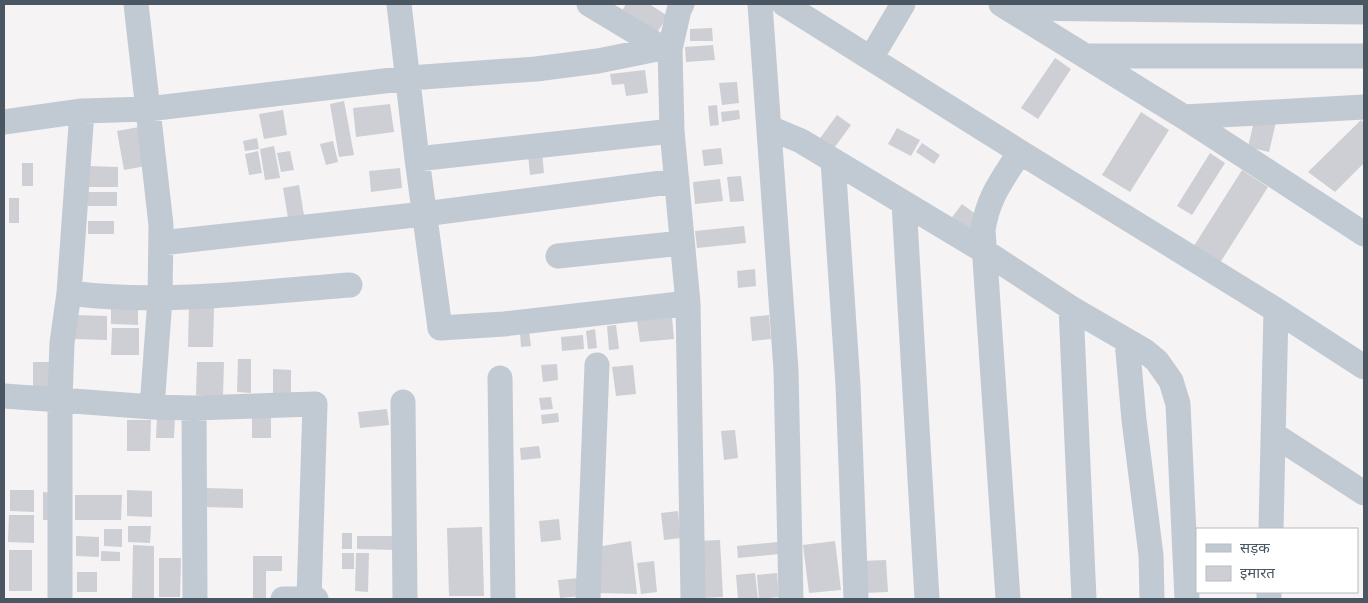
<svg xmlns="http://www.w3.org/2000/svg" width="1368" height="603" font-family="Mulish,'Noto Sans Devanagari',sans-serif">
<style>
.building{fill:#cdcfd5}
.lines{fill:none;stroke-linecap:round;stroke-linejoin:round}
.street{stroke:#c1cad2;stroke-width:25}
</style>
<rect width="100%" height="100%" fill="#f5f3f3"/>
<path class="building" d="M626,4H649L668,16L654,37L620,14Z
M712,28L713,41H690V29Z
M713,45L715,60L686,62L685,47Z
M1055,58L1071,69L1038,119L1021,108Z
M645,70L648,93L626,96L624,84L612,85L610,74Z
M737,82L739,103L722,105L719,83Z
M344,101L354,155L339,157L330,104Z
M390,104L394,132L356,137L353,108Z
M717,105L719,125L710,126L708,106Z
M283,110L287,135L264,139L259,114Z
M739,110L740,119L722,122L721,112Z
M1141,112L1169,130L1130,192L1102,175Z
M837,115L851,125L832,151L818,141Z
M1255,117L1276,122L1269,152L1248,147Z
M1361,120L1364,123V163L1335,192L1308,172Z
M139,127L146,166L124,170L117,131Z
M897,128L920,140L911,156L888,144Z
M257,138L259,149L245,151L243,141Z
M333,141L338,162L326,165L320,144Z
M922,143L940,155L934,164L916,152Z
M274,146L280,178L265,180L260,149Z
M721,148L723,164L704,166L702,150Z
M258,151L262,173L249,175L245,154Z
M290,151L294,170L281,172L277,153Z
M542,153L544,173L530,175L528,154Z
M1210,153L1225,163L1192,215L1177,206Z
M22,163H33V186H22Z
M88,166L118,167V187H88Z
M400,168L402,188L371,192L369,171Z
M1242,170L1268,187L1218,266L1192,249Z
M741,176L744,201L730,202L727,177Z
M720,179L723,201L695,204L693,182Z
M299,185L304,215L288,218L283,188Z
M88,192H117V206H88Z
M9,198H19V223H9Z
M962,204L977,215L971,235L950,220Z
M88,221H114V234H88Z
M744,226L746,243L697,248L695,231Z
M755,269L756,286L738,288L737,271Z
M189,307L214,308L213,347H188Z
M111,309L138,310V325L111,324Z
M74,315L107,316V340L74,339Z
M769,315L771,339L752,341L750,317Z
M672,317L674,339L640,342L637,321Z
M616,325L619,349L609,350L607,326Z
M112,328H139V355H111Z
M595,329L597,348L588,349L586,331Z
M529,331L531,346L521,347L520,333Z
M583,335L584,349L562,351L561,337Z
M238,359H251V393L237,392Z
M33,362H54V391H33Z
M197,362H224L223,396L196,395Z
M557,364L558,380L543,382L541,365Z
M633,365L636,394L616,396L612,367Z
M273,369L291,370V402H273Z
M551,397L553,409L541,410L539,398Z
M387,409L389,425L360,428L358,412Z
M558,413L559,422L542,424L541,415Z
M252,415L271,416V438H252Z
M157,416L175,417L174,438H156Z
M127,420H151L150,451H127Z
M735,430L738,458L724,460L721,431Z
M539,446L541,458L521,460L520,448Z
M204,488L243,489V508L204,507Z
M10,490H34V512L10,511Z
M127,490L152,491V517L127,516Z
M43,492L59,493L58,520H43Z
M75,495H122L121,520H75Z
M678,511L681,538L664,540L661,513Z
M9,515H34V543L8,542Z
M559,519L561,540L541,542L539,521Z
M128,526H151L150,543L128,542Z
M482,527L484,596H449L447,528Z
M104,529H122V547L104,546Z
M342,533H352V549H342Z
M76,536L99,537V557L76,556Z
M357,536H394V550L357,549Z
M720,540L723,597L701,598L697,541Z
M631,541L637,594L598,593L597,547Z
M835,541L841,590L809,593L803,545Z
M778,542L779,554L738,558L737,546Z
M133,545L154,546V598H132Z
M9,550H32V591H9Z
M101,551L120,552V561H101Z
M342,553H354V569H342Z
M356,553H369L368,592L355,591Z
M253,556H282V571H266V598H253Z
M159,558H181L180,597H159Z
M886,560L888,592L863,593L861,561Z
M654,561L657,592L641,594L637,563Z
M77,572H97V592H77Z
M755,573L758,599H738L736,575Z
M777,573L779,597L759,599L757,575Z
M579,578L581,596L560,598L558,580Z"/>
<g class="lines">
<path class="street" d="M136,4L161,225L160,299L152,407
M399,4L417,159L440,328L504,324L688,303
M589,4L662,48
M682,4L679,10L670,49L672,131L688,303L693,599
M760,4L786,370L791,599
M784,4L1020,152L1276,310L1364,367
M1001,4L1184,117L1364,234
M1007,8L1364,12
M1086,56H1364
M871,58L903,4
M82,111L69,293L62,343L60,400L152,407L194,408L315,404L309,599
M1184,117L1364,107
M4,122L82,111L148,109L409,78L536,69L598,61L662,48L670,49
M770,128L801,141L984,251L1071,308L1145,351L1157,361L1171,381L1178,404L1187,599
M417,159L672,131
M833,161L848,385L856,599
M904,203L927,599
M161,243L424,214L677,181
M558,256L682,243
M69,293C162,305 256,292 350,285
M1071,308L1084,599
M1127,341L1134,420L1151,555L1152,599
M500,378L503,599
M4,396L60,400V599
M403,402L405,599
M194,408L195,599
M1273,434L1364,493
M1271,529L1276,310
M283,599H316
M588,599L597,365
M1008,599L983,230C988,197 1002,180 1020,152
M1269,599V592"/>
</g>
<rect width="1368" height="603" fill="none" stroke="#4a5661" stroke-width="10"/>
<rect x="1196" y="528" width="162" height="65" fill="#ffffff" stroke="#b7bbc0"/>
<rect x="1206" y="544" width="25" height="8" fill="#c1cad2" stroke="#b7bbc0"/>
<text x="1240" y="553" font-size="15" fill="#4a5661">सड़क</text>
<rect x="1206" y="566" width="25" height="15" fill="#cdcfd5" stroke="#b7bbc0"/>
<text x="1240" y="578" font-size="15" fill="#4a5661">इमारत</text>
</svg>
